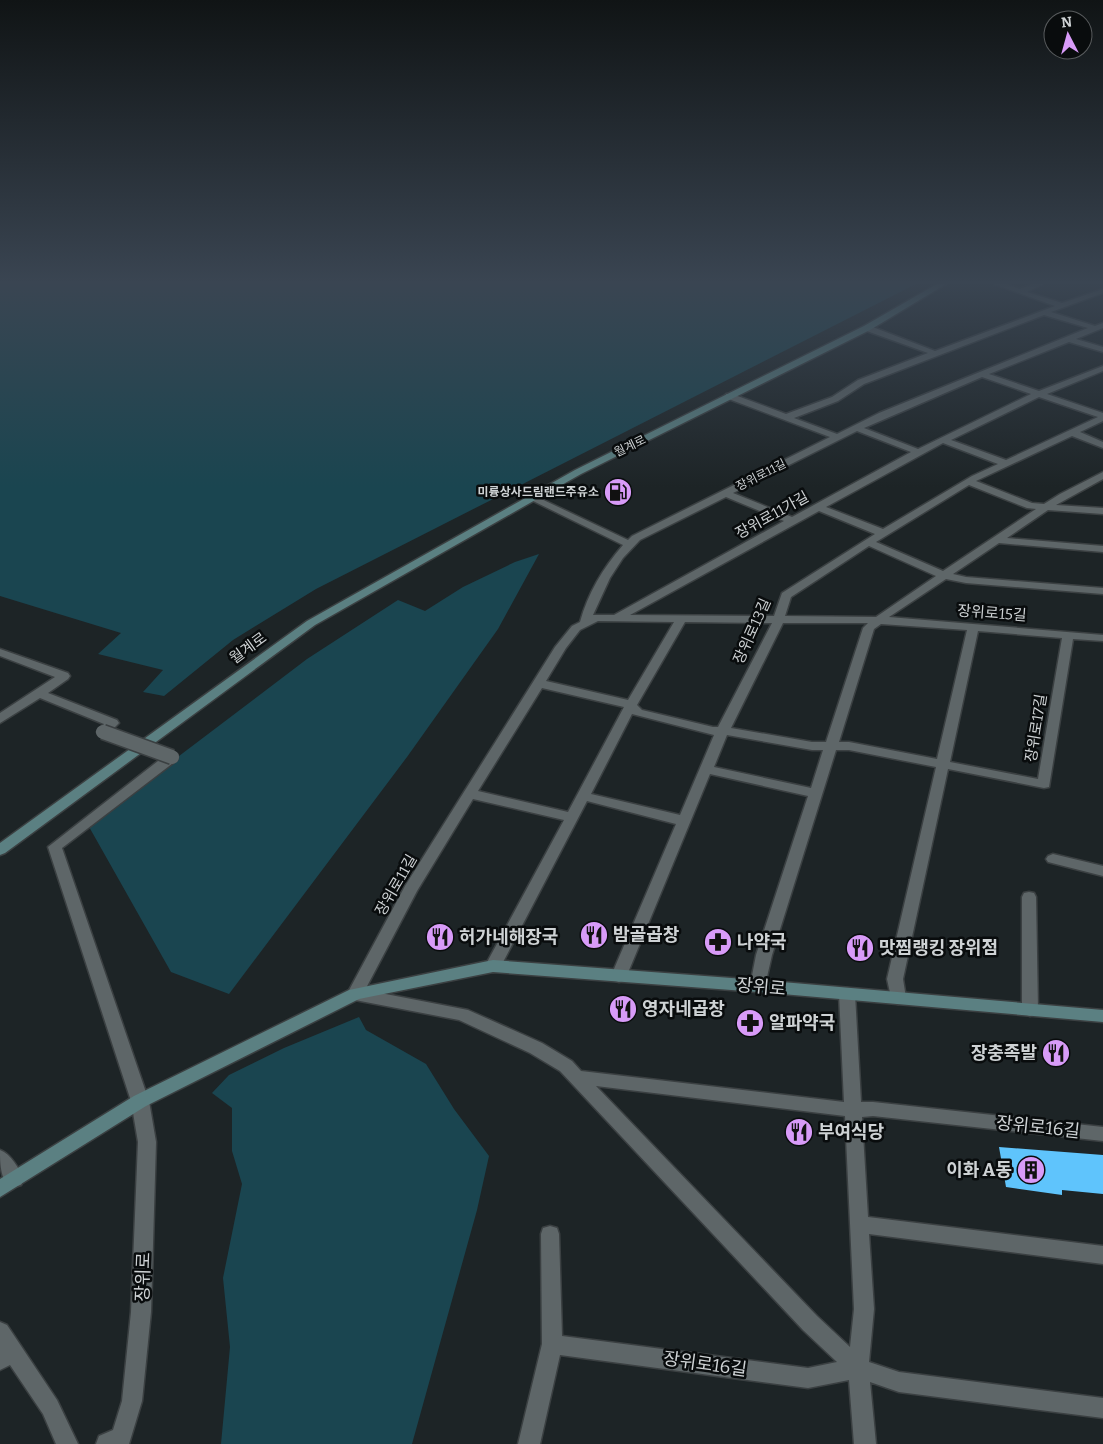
<svg xmlns="http://www.w3.org/2000/svg" width="1103" height="1444" font-family="Bitter,'Noto Sans KR',serif">
<style>
.green{fill:#1a4550}
.building{fill:#5fc4fc}
.lines{fill:none;stroke-linecap:round;stroke-linejoin:round}
.street-casing{stroke:#3b4042;stroke-width:3}
.secondary-casing{stroke:#3b4042;stroke-width:3}
.street{fill:#5e6668;fill-rule:evenodd}
.secondary{fill:#5b8082;fill-rule:evenodd}
.street-bridge-casing{stroke:#3b4042;stroke-width:17;stroke-linecap:butt}
.street-bridge{stroke:#5e6668;stroke-width:14}
.labels{text-anchor:middle;stroke-width:5;stroke-linejoin:round;paint-order:stroke}
.far-street-label{font-size:12px;fill:#ced2d4;stroke:#090c0d}
.far-poi-label{font-size:12px;font-weight:bold;fill:#ced2d4;stroke:#090c0d;text-anchor:end}
.street-label{font-size:15px;fill:#ced2d4;stroke:#090c0d}
.near-poi-label{font-size:18px;font-weight:bold;fill:#ced2d4;stroke:#090c0d;text-anchor:start}
.near-street-label{font-size:18px;fill:#ced2d4;stroke:#090c0d}
</style>
<rect width="100%" height="100%" fill="#1d2426"/>
<path class="green" d="M0,284H916L316,589L233,640L164,696L143,692L163,670L98,654L121,633L0,596Z
M539,554L498,629L407,757L229,994L171,972L88,825L307,659L398,600L425,611L463,587L515,562Z
M359,1017L366,1030L426,1064L454,1109L489,1156L477,1210L412,1444H221L230,1347L223,1278L242,1184L232,1151V1108L212,1093L229,1075L284,1048Z"/>
<path class="building" d="M999,1147L1103,1155V1194L1062,1190V1195L1006,1187Z"/>
<g class="lines">
<defs>
<path id="street" d="M994,284H1006L1020,289L1032,284H1043L1027,292L1062,303L1103,289V293L1051,312L1095,326L1103,323V328L1076,339L1103,347V352L1069,342L989,374L1039,391L1103,366V371L1047,394L1103,413V421L1080,432L1103,442V448L1072,436L976,481L1032,503L1044,504L1060,494L1103,472V479L1056,505L1103,508V514L1048,510L1007,538L1103,546V552L999,543L953,574L966,577L1103,588V594L966,583L946,579L889,617L1103,635V641L1073,639L1049,787L1044,788L948,769L903,979L906,998L904,1002L898,1004L892,1002L887,979L936,767L849,750H836L772,955L764,990L758,992L752,990L750,986L756,955L808,796L710,774L625,980L619,982L613,980L611,976L676,824L587,801L501,966L498,970L493,972L488,970L485,966L564,820L473,799L417,891L365,990L468,1010L542,1043L572,1061L581,1071L844,1102L839,994L841,990L847,988L853,990L855,994L861,1102H873L1103,1127V1141L873,1116L862,1117L868,1217L1103,1246V1264L869,1234L874,1309L869,1362L899,1372L1103,1398V1418L899,1392L870,1382L876,1444H854L849,1380L808,1388L560,1355L540,1444H518L542,1344L541,1234L543,1228L550,1226L557,1228L559,1234L562,1336L808,1368L837,1362L803,1330L560,1071L530,1053L459,1020L355,1000L349,998L347,994L405,886L555,647L572,626L580,622C588,593 603,568 623,545L527,498L529,496H535L628,540L632,536L830,437L726,398V394H732L786,414L832,397L858,380L928,353L864,330V326H870L935,351L1055,306ZM1044,315L1088,328L879,413L837,434L794,418L838,401L864,384ZM982,377L1031,394L918,449L864,428ZM1039,397L1098,417L1006,460L951,440ZM857,431L911,452L792,517L733,493ZM943,443L998,464L972,476L883,529L826,507ZM969,485L1027,508L1036,509L943,571L876,542ZM726,497L784,521L614,615H593L610,578L623,558L640,540ZM819,511L875,534L782,593L774,616L630,615ZM869,546L936,576L876,617L785,616L791,597ZM598,621L674,622L628,700L546,681L566,648L580,630ZM685,622L772,623L718,727H713L642,710L637,705ZM783,623H868L863,628L826,742H812L731,728ZM881,624L967,630L937,759L849,742H839L874,629ZM978,631L1062,638L1038,779L950,762ZM542,688L624,707L568,812L478,791ZM632,714L714,735L680,815L591,794ZM727,735L812,750H823L811,788L714,767ZM596,1086L845,1116L854,1309L850,1347L817,1316Z
M0,649L68,673L70,676L68,679L48,693L117,720L119,723L107,735H99L97,732L104,724L40,698L0,723V713L55,677L0,656Z
M172,753L177,754L178,757L177,760L62,848L149,1101L156,1142L151,1312L142,1401L129,1444H96L99,1436L113,1430L122,1401L131,1312L138,1142L131,1101L48,847L167,754Z
M1053,854L1103,866V876L1048,862L1046,859L1048,856Z
M1029,892L1034,893L1036,897L1038,1010L1036,1014L1030,1016L1024,1014L1022,1010V897L1024,893Z
M0,1150C11,1154 19,1169 24,1179L21,1185C0,1192 0,1164 0,1150Z
M0,1322L7,1325L57,1400L78,1444H56L43,1414L10,1365L0,1370Z"/>
<path id="secondary" d="M937,284H946L870,330L581,474L315,625L5,853L0,855V843L307,621L575,470L864,326Z
M493,960L758,980L1103,1010V1022L758,992L493,972L359,999L146,1106L0,1197V1179L134,1096L349,990Z"/>
</defs>
<use href="#street" class="street-casing"/>
<use href="#secondary" class="secondary-casing"/>
<use href="#street" class="street"/>
<use href="#secondary" class="secondary"/>
<defs>
<path id="street-bridge" d="M103,732L172,757"/>
</defs>
<use href="#street-bridge" class="street-bridge-casing"/>
<use href="#street-bridge" class="street-bridge"/>
</g>
<linearGradient id="sky" x2="0" y2="1"><stop stop-color="#101415"/><stop offset="0.58" stop-color="#3a4552"/><stop offset="1" stop-color="#3a4552" stop-opacity="0"/></linearGradient>
<rect width="1103" height="487" fill="url(#sky)"/>
<defs>
<symbol id="fuel-disc" viewBox="-11 -11 22 22"><circle r="9.5" fill="#d89bf8" stroke="#090c0d"/><path d="M-5.5-6h7V0h2V4h1.3V-2.5L3-4.5l.8-.8L6-3V5H2.5V1h-1V6h-7ZM-4.2-4.7v3.2H.2V-4.7Z" fill="#111"/></symbol>
<symbol id="restaurant-disc" viewBox="-11 -11 22 22"><circle r="9.5" fill="#d89bf8" stroke="#090c0d"/><path d="M-5-6h1v4h1v-4h1v4h1v-4h1v5L-1.5 .5V6h-2V.5L-5-1ZM5-6V6H3V1.5H1.5Q1.5-4 5-6Z" fill="#111"/></symbol>
<symbol id="pharmacy-disc" viewBox="-11 -11 22 22"><circle r="9.5" fill="#d89bf8" stroke="#090c0d"/><path d="M-2-6h4v4h4v4h-4v4h-4v-4h-4v-4h4Z" fill="#111"/></symbol>
<symbol id="building-disc" viewBox="-11 -11 22 22"><circle r="9.5" fill="#d89bf8" stroke="#090c0d"/><path d="M-4-6H4V6H1V3H-1V6H-4ZM-2.5-4.3h1.7v1.8h-1.7ZM.8-4.3h1.7v1.8H.8ZM-2.5-1h1.7V.8h-1.7ZM.8-1h1.7V.8H.8Z" fill="#111"/></symbol>
</defs>
<g fill-rule="evenodd">
<use href="#fuel-disc" x="602" y="476" width="32" height="32"/>
<use href="#restaurant-disc" x="578" y="919" width="32" height="32"/>
<use href="#restaurant-disc" x="424" y="921" width="32" height="32"/>
<use href="#pharmacy-disc" x="702" y="926" width="32" height="32"/>
<use href="#restaurant-disc" x="844" y="932" width="32" height="32"/>
<use href="#restaurant-disc" x="607" y="993" width="32" height="32"/>
<use href="#pharmacy-disc" x="734" y="1007" width="32" height="32"/>
<use href="#restaurant-disc" x="1040" y="1037" width="32" height="32"/>
<use href="#restaurant-disc" x="783" y="1116" width="32" height="32"/>
<use href="#building-disc" x="1015" y="1154" width="32" height="32"/>
</g>
<g class="labels">
<g class="far-street-label">
<text transform="translate(630 446) rotate(-26)" y="4">월계로</text>
<text transform="translate(761 475) rotate(-27)" y="4">장위로11길</text>
</g>
<g class="far-poi-label">
<text x="599" y="496">미륭상사드림랜드주유소</text>
</g>
<g class="street-label">
<text transform="translate(772 515) rotate(-29)" y="5">장위로11가길</text>
<text transform="translate(992 613) rotate(4)" y="5">장위로15길</text>
<text transform="translate(752 631) rotate(-66)" y="5">장위로13길</text>
<text transform="translate(248 648) rotate(-36)" y="5">월계로</text>
<text transform="translate(1036 728) rotate(-81)" y="5">장위로17길</text>
<text transform="translate(396 885) rotate(-60)" y="5">장위로11길</text>
</g>
<g class="near-poi-label">
<text x="613" y="941">밤골곱창</text>
<text x="459" y="943">허가네해장국</text>
<text x="737" y="948">나약국</text>
<text x="879" y="954">맛찜랭킹 장위점</text>
<text x="642" y="1015">영자네곱창</text>
<text x="769" y="1029">알파약국</text>
<text x="1037" y="1059" text-anchor="end">장충족발</text>
<text x="818" y="1138">부여식당</text>
<text x="1012" y="1176" text-anchor="end">이화 A동</text>
</g>
<g class="near-street-label">
<text transform="translate(761 987) rotate(5)" y="6">장위로</text>
<text transform="translate(1038 1127) rotate(6)" y="6">장위로16길</text>
<text transform="translate(143 1277) rotate(-88)" y="6">장위로</text>
<text transform="translate(705 1364) rotate(8)" y="6">장위로16길</text>
</g>
</g>
<g transform="translate(1068 35) rotate(354)"><circle r="24" fill="#090c0d" stroke="#585b5d"/>
<path d="M0-4L9 19L0 12L-9 19Z" fill="#d89bf8"/>
<text y="-8" font-size="14" font-weight="bold" text-anchor="middle" fill="#ced2d4">N</text>
</g>
</svg>
